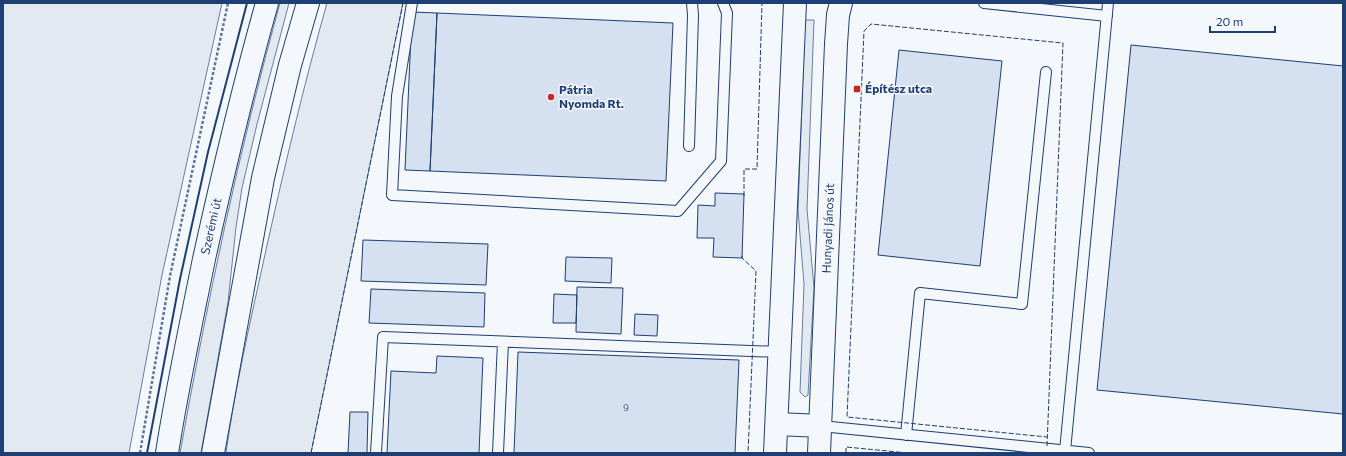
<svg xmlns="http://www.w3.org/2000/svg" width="1346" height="456" font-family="Commissioner,sans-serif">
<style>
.green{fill:#e3e9f0;stroke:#687fa3}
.building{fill:#d5e0f0;stroke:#1d3f73}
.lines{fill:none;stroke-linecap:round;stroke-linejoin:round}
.lane-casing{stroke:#1d3f73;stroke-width:12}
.secondary-casing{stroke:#1d3f73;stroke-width:24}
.primary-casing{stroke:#1d3f73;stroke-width:24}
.path{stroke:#5e769c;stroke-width:2.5;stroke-dasharray:3 2;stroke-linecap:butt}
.lane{stroke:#f4f7fb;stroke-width:10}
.secondary{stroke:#f4f7fb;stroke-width:22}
.primary{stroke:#f4f7fb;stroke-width:22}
.fence{stroke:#1d3f73;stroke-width:1;stroke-dasharray:5 2;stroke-linecap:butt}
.wall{stroke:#1d3f73;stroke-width:2}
.poi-dot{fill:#c62828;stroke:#f4f7fb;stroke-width:1.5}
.labels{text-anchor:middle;stroke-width:3;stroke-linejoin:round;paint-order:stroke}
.number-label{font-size:10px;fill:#4b6792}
.poi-label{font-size:12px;font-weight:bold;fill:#1d3f73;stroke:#f4f7fb;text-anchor:start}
.street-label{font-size:12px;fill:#1d3f73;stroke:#f4f7fb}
</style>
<rect width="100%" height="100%" fill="#f4f7fb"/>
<path class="green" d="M3,3H222L162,275L129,453H3Z
M280,3H289L257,124L242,188L236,227L228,302L201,453H180C207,302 239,151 280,3Z
M327,3H403L311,453H226C235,388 250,323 264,259C283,173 303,88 327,3Z
M805,20H814L807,209L814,288L808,395L805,397L800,392L804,284L798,210Z"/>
<path class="building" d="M412,12L437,13L430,171L405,170Z
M437,13L673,23L666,181L430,171Z
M1131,45L1343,66V414L1097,390Z
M899,50L1002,61L980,266L878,255Z
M715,193L744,194L742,258L713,257L714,238H697L698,205L715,206Z
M363,240L488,244L486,285L361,281Z
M566,257L612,258L611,283L565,281Z
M577,287L623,288L621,334L576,332Z
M371,289L485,293L484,327L369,323Z
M554,294L577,295L576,323H553Z
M635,314L658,315L657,336L634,335Z
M518,352L739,360L735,453H514Z
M437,356L483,358L479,453H387L391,371L436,373Z
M350,412H368L367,453H348Z"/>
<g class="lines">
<defs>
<path id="lane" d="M412,3L397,96L392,195L678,211L721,161L727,13L723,3
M984,3L1107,16
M689,146L693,15L692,3
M821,426L1089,453
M906,435L920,293L1022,304L1046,72
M1065,451L1108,3
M376,453L383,337L779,352
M498,453L503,342"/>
<g id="secondary">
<path d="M777,424L821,426"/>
<path d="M775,453L795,3"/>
<path id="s1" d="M819,453L836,44L838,15L841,3"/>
</g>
<g id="primary">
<path id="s2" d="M167,453C177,388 191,324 204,259C223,173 243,88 267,3"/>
<path d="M213,453L263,178L290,65L308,3"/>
</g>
</defs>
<use href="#lane" class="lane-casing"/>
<use href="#secondary" class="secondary-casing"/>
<use href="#primary" class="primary-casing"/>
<path class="path" d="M140,453L170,276L228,3"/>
<use href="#lane" class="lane"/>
<use href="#secondary" class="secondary"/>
<use href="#primary" class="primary"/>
<path class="fence" d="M744,196V169H757L762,3
M742,256V258L756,271L748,453
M1047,446L1063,43L871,24L864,31L847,417L1047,437
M311,453L403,3
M846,453V447L908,453"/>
<path class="wall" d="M147,453L180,279L208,152L247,3"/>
</g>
<g class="poi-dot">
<rect x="853" y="85" width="8" height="8" rx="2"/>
<circle cx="551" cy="97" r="4"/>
</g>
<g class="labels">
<g class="number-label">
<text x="626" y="411">9</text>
</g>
<g class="poi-label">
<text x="865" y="93">Építész utca</text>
<text x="559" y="94">Pátria<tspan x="559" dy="14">Nyomda Rt.</tspan></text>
</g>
<g class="street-label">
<text dy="4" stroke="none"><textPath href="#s2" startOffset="231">Szerémi út</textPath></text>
<text dy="4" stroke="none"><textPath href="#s1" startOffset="225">Hunyadi János út</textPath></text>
</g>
</g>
<rect width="1346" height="456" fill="none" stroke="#1d3f73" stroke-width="8"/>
<path d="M1210 26v6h65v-6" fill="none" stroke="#1d3f73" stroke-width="2"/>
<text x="1216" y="26" font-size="12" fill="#1d3f73" stroke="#f4f7fb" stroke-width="3" paint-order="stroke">20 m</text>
</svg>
